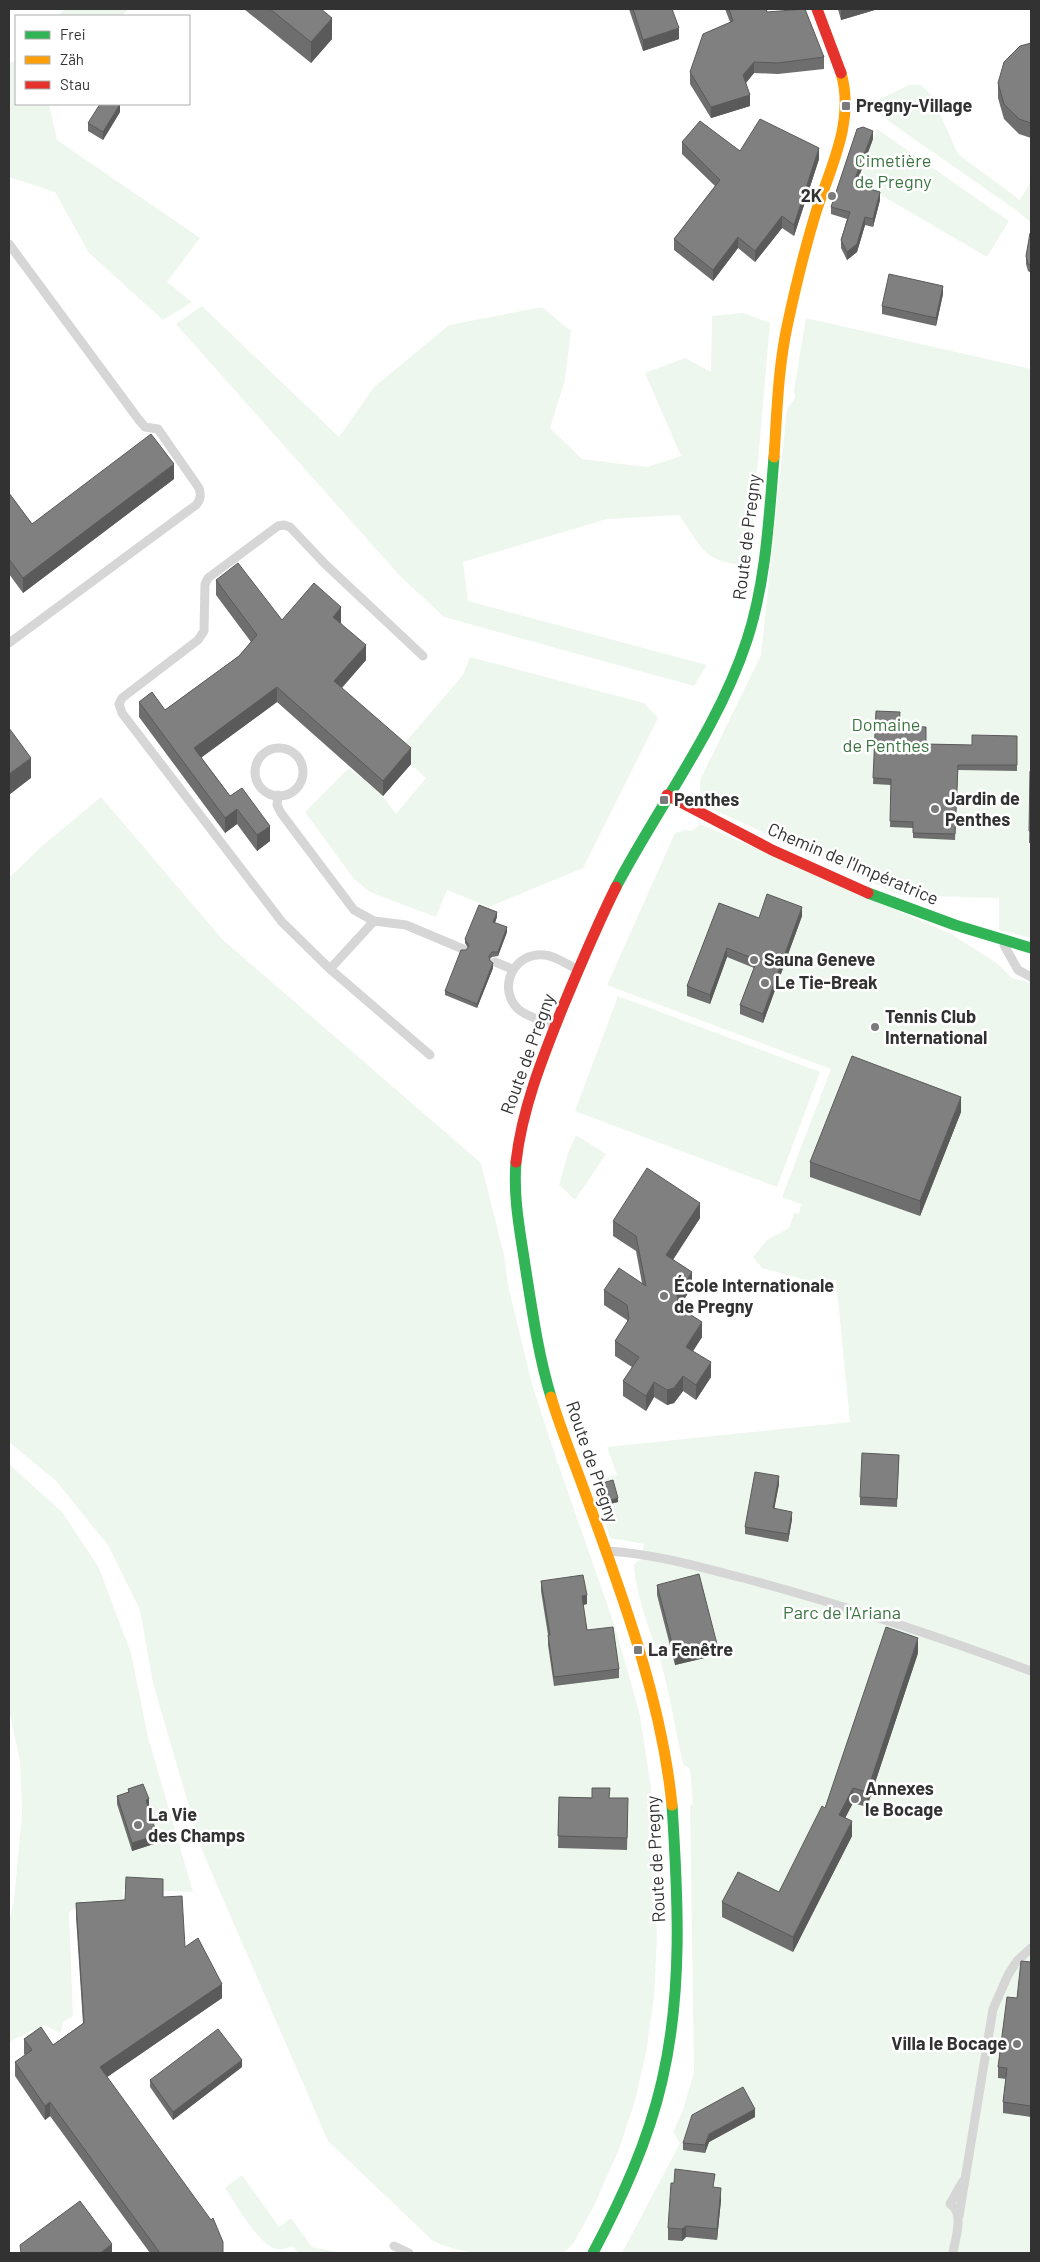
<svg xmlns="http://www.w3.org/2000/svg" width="1040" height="2262" font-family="Barlow,sans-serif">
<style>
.green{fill:#eef7ee}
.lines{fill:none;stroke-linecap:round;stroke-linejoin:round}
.lane{stroke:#d6d6d6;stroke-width:9}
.fast{stroke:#30b455;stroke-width:11}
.slow{stroke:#ff9f0a;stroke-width:11}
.jam{stroke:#e5322d;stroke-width:11}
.wall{fill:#6e6e6e}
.shaded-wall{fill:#5a5a5a}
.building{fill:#808080;stroke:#5a5a5a}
.poi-dot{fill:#7a7a7a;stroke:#fff;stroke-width:2}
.labels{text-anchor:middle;stroke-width:5;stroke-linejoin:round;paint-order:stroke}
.poi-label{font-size:18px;font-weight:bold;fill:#323232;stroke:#fff;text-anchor:start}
.park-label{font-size:18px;fill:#3a7441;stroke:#fff}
.street-label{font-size:18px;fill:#323232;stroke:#fff}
</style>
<rect width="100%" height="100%" fill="#fff"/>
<path class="green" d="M65,9H128L122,16H58Z
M16,59V104H49L57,140L200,238L167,282L192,302L163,320L89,253L55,192L9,177V62H14Z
M909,85H921L932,96L958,154L1020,200L1031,181V223L1016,210L881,116L878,100Z
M877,129L1009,221L987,257L857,181Z
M202,306L339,437L374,387L449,325L542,307L571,331L565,380L550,428L582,459L647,467L681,456L645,373L685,358L711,372L712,316L743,313L770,323L749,566C702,561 704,550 679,515L607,519L463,562L468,601L707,665L694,686L444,617L400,576L176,324Z
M806,318L1031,369V938L999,930V898L900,895L708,807L709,802C700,795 698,789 701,778L761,655L787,409L795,398L794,390Z
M470,657L644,703L658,718L583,868L489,907L447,890L436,917L370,892L354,879L305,812L349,768L383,796L396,814L426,778L397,752L463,675Z
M101,797L222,939L481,1163L504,1255L508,1285L532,1384L553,1449L614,1624L631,1683L640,1716L651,1787L657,1938L654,1997L646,2053L635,2101L619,2149L593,2208L573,2244L563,2253C519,2253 473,2260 433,2241L328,2141L201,1848L153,1683L140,1610L108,1545L56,1481L9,1442V878L42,846Z
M700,824L951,934L998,964L1012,978L1031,983V2253H622L680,2143L673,2132L683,2110L694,2072L690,1805L693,1804L690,1769L683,1764C676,1733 671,1701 663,1670C653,1635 636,1602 634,1564L641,1559L644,1544L610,1538L595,1485L601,1479L617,1475L607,1447L850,1422L836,1280H805L762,1268L753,1257L767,1240L789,1228L794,1213H799L801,1204L782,1197L831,1069L607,985L675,833L685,830L692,831Z
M618,996L820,1072L777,1187L575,1111Z
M576,1135L606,1154L575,1200L559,1185L568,1153Z
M9,1464L63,1513L99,1568L131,1653L148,1737L193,1892L123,1889V1907L71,1910L69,1913L73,2016L63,2022L61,2033L44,2025L9,2042V1921L14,1901L22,1812L20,1761L9,1710Z
M242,2175L279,2227L291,2218L312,2247L341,2253H298L293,2246C286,2249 278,2251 271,2247C254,2237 236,2204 225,2188Z"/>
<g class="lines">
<path class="lane" d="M9,244L139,420L145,427L158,429L199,488C201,495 201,499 196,505L9,643
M423,656L325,564L290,527L284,525L278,526L208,578L205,584L204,631L198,640L122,698L119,704L122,713L282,922L330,969L430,1055
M255 772a24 24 0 1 1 48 0a24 24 0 1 1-48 0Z
M278,795L277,805L281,813L354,910L374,921L406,925L463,949
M1004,945L1018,970L1031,977
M495,962L512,969
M330,969L374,921
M553,1025C542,1020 527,1017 518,1009C496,987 515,951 545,955C556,956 567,965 577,969
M609,1551C655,1554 699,1567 743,1578C840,1604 937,1636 1031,1671
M959,2216L993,2009L1008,1975L1017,1961L1031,1948
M394,2246L409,2253
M953,2253C955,2239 965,2213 950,2204L963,2181"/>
<path class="fast" d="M616,887C659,805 718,729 747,640C766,582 769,518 774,457
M868,893L955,925L1031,948
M516,1162C513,1197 520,1231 525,1265C532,1309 538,1354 551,1397
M593,2253C622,2198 648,2142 662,2081C683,1991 678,1897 672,1805"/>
<path class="slow" d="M774,457C777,412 778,367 788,322C796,285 805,248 816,212C831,166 855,121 841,73
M551,1397C560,1427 572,1457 583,1487C620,1590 661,1695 672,1805"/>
<path class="jam" d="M817,9L841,73
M667,795L772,850L868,893
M516,1162C522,1109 542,1059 562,1009C579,968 596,927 616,887"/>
</g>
<path class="wall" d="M244,9H321L332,39L311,63Z
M629,9H672L679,39L643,51Z
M725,9H766L767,12L824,57V69L778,74L754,73L746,83L750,106L711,118L690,84V72L730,22Z
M838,9H878L841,20Z
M1031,43V138L1019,134L1004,119L998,98V83Z
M120,112L103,140L88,131V123Z
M873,139L856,185L880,200L873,227L865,225L857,252L847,260L841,248V240L847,219L831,214V207Z
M682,142L740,151L819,159L794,236L782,228L755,262L738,248L713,281L674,250V239L715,186L682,154Z
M1031,234V273L1028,271L1026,264V256Z
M943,294L936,326L882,314V306Z
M174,479L23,593L9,574V493L32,524Z
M216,580L282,620L341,623L366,660L342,688L411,764L383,796L277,702L201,757L230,796L270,841L257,851L237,824L225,833L139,717V702L165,710L239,656L251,642L216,595Z
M876,711L900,726L926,744L972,745L1017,736V771L958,770L955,840L913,838V828L890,827L891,785L873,784Z
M1030,771H1031V843H1029Z
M719,903L759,918L802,916L763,1023L740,1014V1005L754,968L727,957L710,1004L687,996V986Z
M497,917L495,923L507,932L498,956L492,957L490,959L493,968L477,1008L445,995V991L468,948L465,943V939Z
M961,1112L920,1216L810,1177V1162Z
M700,1218L673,1260L692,1287L680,1306V1308L702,1337L693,1351L711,1377L696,1400L683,1391L674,1403L667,1405L654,1397L646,1411L623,1396V1381L632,1367L615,1356V1341L627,1322V1320L604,1305V1290L642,1283L636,1251L613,1236V1221Z
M899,1455L897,1507L860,1505V1497Z
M599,1484L618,1502L605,1505L599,1488Z
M779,1484L774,1508L792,1519L788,1542L745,1534V1527Z
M541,1581L587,1604L583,1605L587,1630L619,1669V1678L554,1686L548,1645V1635L541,1591Z
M657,1585L717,1655L675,1665L657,1595Z
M918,1653L867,1807L853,1803L845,1817L852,1836L793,1952L722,1917V1902L779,1892L825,1808Z
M128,1789L149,1807L157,1843L132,1851L117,1804V1796L128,1792Z
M559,1797L610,1798L628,1809L627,1850L558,1848Z
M163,1897L185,1947L222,1998L107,2077L223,2253H150L50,2116L45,2120L15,2076V2062L25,2055L24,2054V2039L53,2045L83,2023L76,1917V1903Z
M1031,1962V2117L1003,2113V2102L1006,2079L998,2078V2067L1017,1998Z
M242,2067L173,2120L150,2087V2080Z
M755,2117L709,2142L705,2153L683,2150V2143Z
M715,2187L721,2200L717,2240L686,2237L682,2241L668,2240V2228Z"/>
<path class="shaded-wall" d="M841,9H878L841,20Z
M332,18V39L311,63V42Z
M679,28V39L643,51V40Z
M754,62V73L743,86V75Z
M750,95V106L711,118V107Z
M120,104V112L103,140V132Z
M873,131V139L853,192V184Z
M819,148V159L794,236V225Z
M880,192V200L873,227V219Z
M782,216V228L755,262V251Z
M865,217V225L857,252L847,260V252Z
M738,237V248L713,281V270Z
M943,286V294L936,326V318Z
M174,464V479L23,593V578Z
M341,607V623L333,632V617Z
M366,645V660L334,696V681Z
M277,687V702L194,763V748Z
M411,748V764L383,796V781Z
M31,758V778L9,795V774Z
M237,809V824L225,833V818Z
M270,826V841L257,851V835Z
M802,907V916L763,1023V1014Z
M497,912V917L493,927V922Z
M507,927V932L498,956V952Z
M727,948V957L710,1004V995Z
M493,963V968L477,1008V1004Z
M961,1097V1112L920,1216V1201Z
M700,1203V1218L666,1270V1255Z
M692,1272V1287L677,1310V1295Z
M702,1322V1337L686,1362V1347Z
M711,1362V1377L696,1400V1385Z
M683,1376V1391L674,1403L667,1405V1390Z
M654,1382V1397L646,1411V1396Z
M779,1476V1484L773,1516V1508Z
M618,1498V1502L605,1505V1502Z
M792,1512V1519L788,1542V1534Z
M587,1595V1604L582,1605V1596Z
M918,1638V1653L867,1807V1792Z
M717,1644V1655L675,1665V1655Z
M853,1788V1803L839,1830V1815Z
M149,1799V1807L146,1808V1800Z
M852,1821V1836L793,1952V1937Z
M157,1835V1843L132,1851V1843Z
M222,1984V1998L100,2082V2067Z
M242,2060V2067L173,2120V2112Z
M50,2102V2116L45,2120V2106Z
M755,2109V2117L709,2142L705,2153V2145L709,2134Z
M721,2188V2200L717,2240V2229Z
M686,2226V2237L682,2241V2229Z
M112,2244V2253H100Z"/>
<path class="building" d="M270,9H321L332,18L311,42Z
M633,9H672L679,28L643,40Z
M729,9H766L767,12L805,9L824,57L778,63L754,62L743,75L750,95L711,107L690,72L703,34L733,21Z
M1031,43V123L1019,119L1004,104L998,83L1004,62L1020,46Z
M100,104H120L103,132L88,123Z
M760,119L819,148L794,225L782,216L755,251L738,237L713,270L674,239L720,180L682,142L700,121L740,151Z
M863,127L873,131L853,184L880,192L873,219L865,217L857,244L847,252L841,240L850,212L831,207L857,129Z
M1030,233L1031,234V265L1028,264L1026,256Z
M889,274L943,286L936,318L882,306Z
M151,434L174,464L23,578L9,559V493L32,524Z
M238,563L282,620L314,583L341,607L333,617L366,645L334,681L411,748L383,781L277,687L194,748L230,796L242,788L270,826L257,835L237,809L225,818L139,702L152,692L165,710L239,656L257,635L216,580Z
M876,711L900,712L899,726L926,727V744L972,745V735L1017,736V765H958L955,834L913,833V822L890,821L891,779L873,778Z
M9,728L31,758L9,774Z
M1030,771H1031V832L1029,831Z
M767,894L802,907L763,1014L740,1005L757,960L727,948L710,995L687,986L719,903L759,918Z
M479,905L497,912L493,922L507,927L498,952H492L489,956L490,961L493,963L477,1004L445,991L461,950H466L469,946L465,939Z
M852,1056L961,1097L920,1201L810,1162Z
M647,1168L700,1203L666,1255L692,1272L677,1295L680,1308L702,1322L686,1347L711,1362L696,1385L683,1376L674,1388L667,1390L654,1382L646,1396L623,1381L639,1357L615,1341L629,1319L627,1305L604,1290L619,1268L646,1286L636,1236L613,1221Z
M862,1453L899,1455L897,1499L860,1497Z
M755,1472L779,1476L773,1508L792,1512L788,1534L745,1527Z
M613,1480L618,1498L605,1502L599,1484Z
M699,1574L717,1644L675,1655L657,1585Z
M583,1575L587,1595L582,1596L587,1630L613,1627L619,1669L554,1677L548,1635H550L541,1581Z
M886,1627L918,1638L867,1792L853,1788L839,1815L852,1821L793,1937L722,1902L738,1872L779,1892L822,1806L825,1808Z
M143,1784L149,1799L146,1800L157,1835L132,1843L117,1796L129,1792L128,1789Z
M592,1788H610L609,1798H628L627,1838L558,1836L559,1797L592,1798Z
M126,1877L163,1879V1897L182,1896L185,1947L198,1938L222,1984L100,2067L211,2220L213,2218L223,2242V2253H160L50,2102L45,2106L15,2062L32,2050L24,2039L41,2027L53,2045L84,2023L76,1903L125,1900Z
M1021,1961L1031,1962V2106L1003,2102L1007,2068L998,2067L1007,1997L1017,1998Z
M218,2029L242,2060L173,2112L150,2080Z
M743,2087L755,2109L709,2134L705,2145L683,2143L692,2115Z
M675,2169L715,2174L713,2187L721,2188L717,2229L686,2226L682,2229L668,2228L671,2183H674Z
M80,2201L112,2244L100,2253H21L20,2245Z"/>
<g class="poi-dot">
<rect x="841" y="101" width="10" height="10" rx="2.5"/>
<circle cx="832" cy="196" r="5"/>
<rect x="659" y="795" width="10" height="10" rx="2.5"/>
<circle cx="935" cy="809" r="5"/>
<circle cx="754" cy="960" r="5"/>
<circle cx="765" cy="983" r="5"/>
<circle cx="875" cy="1027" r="5"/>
<circle cx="664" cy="1296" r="5"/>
<rect x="633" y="1645" width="10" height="10" rx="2.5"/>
<circle cx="855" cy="1799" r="5"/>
<circle cx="138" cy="1825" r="5"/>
<circle cx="1017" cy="2044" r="5"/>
</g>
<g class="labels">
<g class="poi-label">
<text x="856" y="112">Pregny-Village</text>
<text x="822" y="202" text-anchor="end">2K</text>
<text x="945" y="805">Jardin de<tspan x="945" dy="21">Penthes</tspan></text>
<text x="674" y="806">Penthes</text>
<text x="764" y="966">Sauna Geneve</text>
<text x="775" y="989">Le Tie-Break</text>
<text x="885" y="1023">Tennis Club<tspan x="885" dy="21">International</tspan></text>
<text x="674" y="1292">École Internationale<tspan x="674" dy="21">de Pregny</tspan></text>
<text x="648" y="1656">La Fenêtre</text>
<text x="865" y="1795">Annexes<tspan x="865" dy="21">le Bocage</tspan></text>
<text x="148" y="1821">La Vie<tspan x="148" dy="21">des Champs</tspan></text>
<text x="1007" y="2050" text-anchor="end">Villa le Bocage</text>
</g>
<g class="park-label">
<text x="893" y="167">Cimetière<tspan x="893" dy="21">de Pregny</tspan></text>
<text x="886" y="731">Domaine<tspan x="886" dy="21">de Penthes</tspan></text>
<text x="842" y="1619">Parc de l'Ariana</text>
</g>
<g class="street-label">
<text transform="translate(747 537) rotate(-83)" y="6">Route de Pregny</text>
<text transform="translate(853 864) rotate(23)" y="6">Chemin de l'Impératrice</text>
<text transform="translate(528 1054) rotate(-70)" y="6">Route de Pregny</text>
<text transform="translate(592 1462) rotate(71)" y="6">Route de Pregny</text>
<text transform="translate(656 1859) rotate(-93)" y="6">Route de Pregny</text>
</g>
</g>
<rect width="1040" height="2262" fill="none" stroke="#323232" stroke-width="20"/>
<rect x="15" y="15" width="175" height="90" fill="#ffffff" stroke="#adadad"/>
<rect x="25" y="31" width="25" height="8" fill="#30b455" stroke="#adadad"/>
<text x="60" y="40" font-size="15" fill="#323232">Frei</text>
<rect x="25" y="56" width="25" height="8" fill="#ff9f0a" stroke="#adadad"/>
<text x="60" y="65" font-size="15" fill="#323232">Zäh</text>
<rect x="25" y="81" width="25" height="8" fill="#e5322d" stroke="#adadad"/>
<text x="60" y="90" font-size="15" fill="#323232">Stau</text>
</svg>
